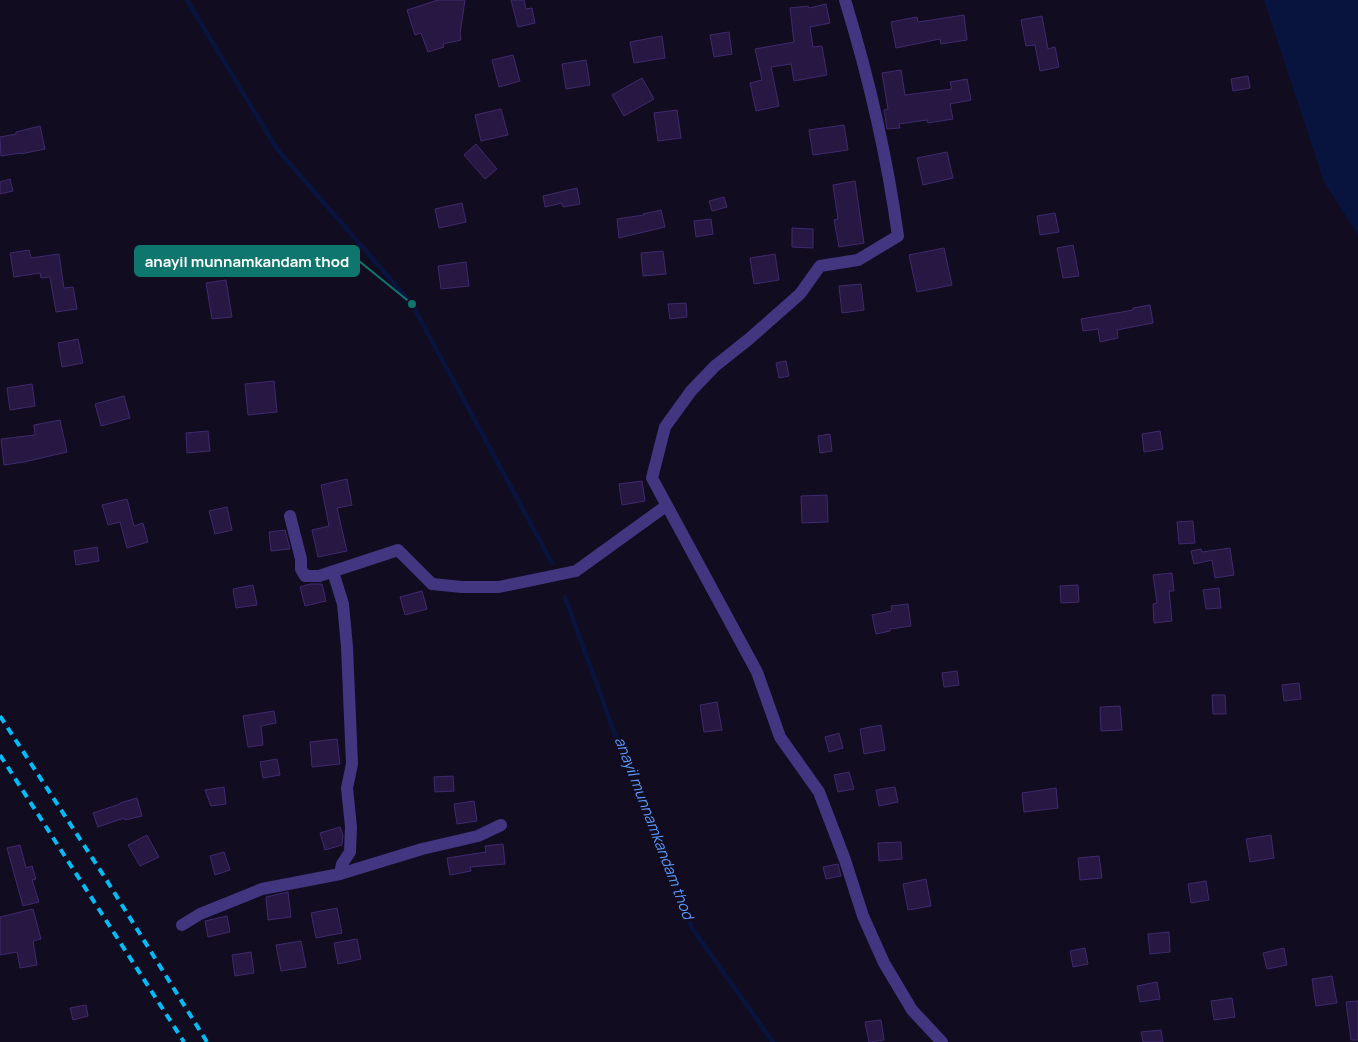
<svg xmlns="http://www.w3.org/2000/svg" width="1358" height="1042" font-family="Manrope,sans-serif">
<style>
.water{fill:#08143e}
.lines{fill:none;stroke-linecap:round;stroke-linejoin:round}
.stream{stroke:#08143e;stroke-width:4.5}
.building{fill:#261842;stroke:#40296e}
.minor{stroke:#433681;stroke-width:12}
.rail{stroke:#00bcf7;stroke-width:4;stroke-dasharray:8 6;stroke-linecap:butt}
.labels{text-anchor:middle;stroke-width:5;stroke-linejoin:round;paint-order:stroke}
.water-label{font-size:15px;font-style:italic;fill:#5a9cff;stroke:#120c20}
.leader{fill:none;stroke:#0f766e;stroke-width:2}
.callout-dot{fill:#0f766e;stroke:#120c20;stroke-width:2}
.callout{fill:#0f766e;stroke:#0f766e;stroke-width:2}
.callout-label{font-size:15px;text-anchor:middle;font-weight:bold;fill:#fff}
</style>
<rect width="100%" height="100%" fill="#120c20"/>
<path class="water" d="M1264,0H1358V235L1324,182Z"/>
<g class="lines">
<path class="stream" d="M187,0L277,149L412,304L552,563
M565,597L615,734L692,928L773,1042"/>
</g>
<path class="building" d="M438,0H465L460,34L461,40L443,44L444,47L428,52L421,33L415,35L407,10Z
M511,0H524L526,9L532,8L535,23L518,27Z
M826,4L830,23L810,27L813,47L822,46L827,75L794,81L791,64L771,67L779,106L756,111L750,83L762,80L755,49L794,42L790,8L808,6L809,8Z
M964,15L967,40L941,44L940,39L896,48L891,22L917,17L918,22Z
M1042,16L1048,49L1055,47L1059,67L1040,71L1035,45L1026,46L1021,20Z
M729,32L732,54L714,57L710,35Z
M662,36L665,58L634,63L630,42Z
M513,55L520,81L499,87L492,60Z
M586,60L590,85L566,89L562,64Z
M901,70L905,95L952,89L950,82L967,79L971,100L950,104L953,119L928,123L927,120L899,124L900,128L887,129L884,110L888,109L882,73Z
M1248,76L1250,88L1233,91L1231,79Z
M642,78L654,99L624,116L612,95Z
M501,109L508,135L481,141L475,115Z
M677,110L681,138L658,141L654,113Z
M844,125L848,150L813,155L809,130Z
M40,126L45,149L21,154V153L1,156L0,137L16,134V132Z
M476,144L497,169L485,179L464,155Z
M947,152L953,178L923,185L917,158Z
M10,179L13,191L0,194V182Z
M855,181L864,243L839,247L834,220L838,219L833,185Z
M577,188L580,204L563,207L562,203L545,207L543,196Z
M724,197L727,207L712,211L709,201Z
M462,203L466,222L439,228L435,209Z
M661,210L665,227L619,238L617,219L644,215L643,214Z
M1055,213L1059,232L1040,235L1037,216Z
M711,219L713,234L696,237L694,221Z
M792,228L813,229V248L792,247Z
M1073,245L1079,276L1063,278L1057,248Z
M944,248L952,285L917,292L909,255Z
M29,250L31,258L59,254L64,288L73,287L77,309L56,312L50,277L41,278L40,273L14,277L10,253Z
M663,251L666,274L643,276L641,253Z
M775,254L779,280L754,284L750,258Z
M466,262L469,286L441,289L438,266Z
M226,280L232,317L212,319L206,283Z
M861,284L864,310L842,313L839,286Z
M686,303L687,317L670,319L668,304Z
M1150,305L1153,323L1117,330L1118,338L1100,342L1098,329L1083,331L1081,319L1133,310V308Z
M78,339L83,363L62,367L58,343Z
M786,361L789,376L779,378L776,363Z
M274,381L277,412L248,415L245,384Z
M32,384L35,406L10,410L7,388Z
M124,396L130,418L101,426L95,404Z
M60,420L67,452L24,462L4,465L1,439L35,435L34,425Z
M208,431L210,451L187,453L186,433Z
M1160,431L1163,449L1144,452L1142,434Z
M830,434L832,451L820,453L818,436Z
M347,479L352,505L337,508L347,551L318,557L312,530L329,526L321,485Z
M642,481L645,501L622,505L619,484Z
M827,495L828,522L802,523L801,496Z
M127,499L134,526L143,523L148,542L127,548L120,522L108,525L102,505Z
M227,507L232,530L215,534L209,511Z
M1193,521L1195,543L1179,544L1177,522Z
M285,530L290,549L271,551L269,532Z
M97,547L99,561L76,565L74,551Z
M1230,548L1234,575L1215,578L1212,560L1194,564L1191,551L1201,549L1202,552Z
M1172,573L1174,591H1169L1172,621L1154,623L1153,604L1157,603L1153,575Z
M310,584H322L326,601L305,606L300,587Z
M253,585L257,605L236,608L233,589Z
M1078,585L1079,602L1061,603L1060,586Z
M1219,588L1221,608L1206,609L1203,590Z
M422,591L427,609L405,615L400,597Z
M908,604L911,626L890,629V631L876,634L872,615L892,611L891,606Z
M957,671L959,685L944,687L942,673Z
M1299,683L1301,699L1284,701L1282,685Z
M1212,695H1225L1226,714H1213Z
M717,702L722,730L704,732L700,705Z
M1120,706L1122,730L1101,731L1100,707Z
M274,711L276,723L261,726L263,745L248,747L243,716Z
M881,725L885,750L864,754L860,729Z
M839,733L843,748L829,752L825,737Z
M337,739L340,764L312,767L310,742Z
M277,759L280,775L263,778L260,762Z
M849,772L854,789L838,792L834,775Z
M453,776L454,791L435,792L434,777Z
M224,787L226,804L211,806L205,790Z
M895,787L898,802L879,806L876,790Z
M1056,788L1058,808L1024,812L1022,793Z
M137,798L142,816L125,820L124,818L98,827L93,813L120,804V803Z
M474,801L477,821L457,824L454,804Z
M340,827L343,835L342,845L325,850L320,833Z
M147,835L159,857L140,866L128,845Z
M1271,835L1274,858L1250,862L1246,839Z
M901,842L902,859L879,861L878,843Z
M503,844L505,864L470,867L471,871L450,875L447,858L486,852L485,846Z
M20,845L26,868L32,866L36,879L32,880L39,902L23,906L7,848Z
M224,852L230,870L215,875L210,856Z
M1099,856L1102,878L1080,880L1078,858Z
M838,864L841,876L826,879L823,867Z
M926,879L931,906L908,910L903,884Z
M1206,881L1209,900L1191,903L1188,884Z
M288,892L291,917L268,920L266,897Z
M337,908L342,933L316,938L311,913Z
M33,909L41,939L33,941L37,965L20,968L17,952L0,955V917Z
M227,916L230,932L208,937L205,921Z
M1169,932L1170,952L1150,954L1148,934Z
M357,939L361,959L338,964L334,943Z
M301,941L306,967L281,971L276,945Z
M1085,948L1088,964L1073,967L1070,951Z
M1284,948L1287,965L1267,969L1263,953Z
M251,952L254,973L235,976L232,955Z
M1332,976L1337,1003L1316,1006L1312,979Z
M1157,982L1160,999L1140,1002L1137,986Z
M1232,998L1235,1017L1214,1020L1211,1001Z
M1358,1001V1040H1351L1346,1002Z
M86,1005L88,1016L73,1020L70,1008Z
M881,1020L884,1040L869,1042L865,1022Z
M1161,1030L1163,1042H1143L1141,1032Z"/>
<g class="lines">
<path class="minor" d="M845,0C869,78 887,156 898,236L858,260L820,266L800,294L749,339L715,366L691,391L665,427L652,478L757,672L780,737L819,792L845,860L863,916L884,963L912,1010L942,1042
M290,516L301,559V569L305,576H319L398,550L432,584L462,587H499L576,571L666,506
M340,874L422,849L478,836L501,825
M182,925L200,914L262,889L340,874L342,864L350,852L351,827L347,788L352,764L347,647L343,604L333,572"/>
<path class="rail" d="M0,716L104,876L207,1042
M0,755L184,1042"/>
</g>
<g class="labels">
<g class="water-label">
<text transform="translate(654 828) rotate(69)" y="5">anayil munnamkandam thod</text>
</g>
</g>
<path class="leader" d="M412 304L359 261"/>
<circle class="callout-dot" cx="412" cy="304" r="5"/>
<rect class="callout" x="135" y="246" width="224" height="30" rx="5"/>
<g class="callout-label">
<text x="247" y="267">anayil munnamkandam thod</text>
</g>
</svg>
